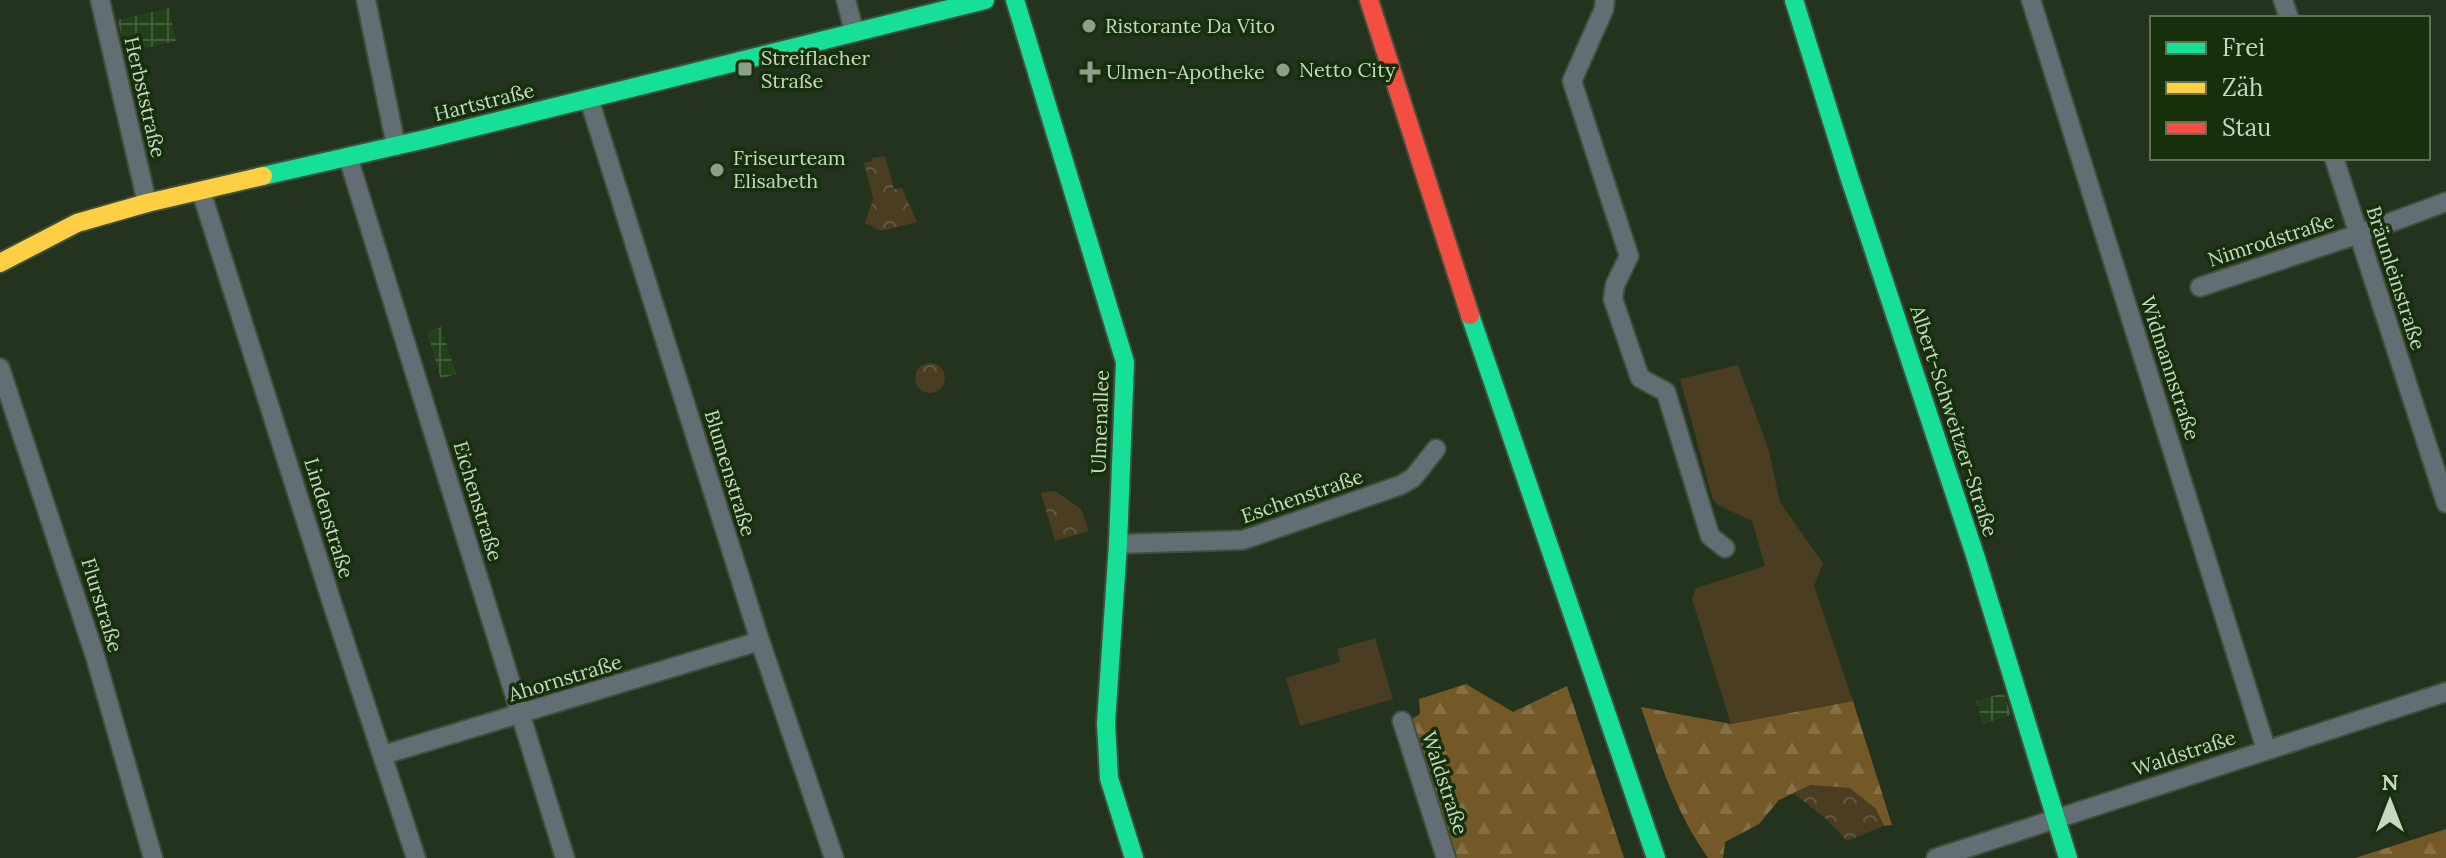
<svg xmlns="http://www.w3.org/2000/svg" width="2446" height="858" font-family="Lora,serif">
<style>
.industrial{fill:url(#industrial-grid)}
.green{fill:#4a3d21}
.forest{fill:url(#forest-firs)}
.park{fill:url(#park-crowns)}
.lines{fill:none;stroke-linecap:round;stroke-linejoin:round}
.street-casing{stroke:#414f3d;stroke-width:22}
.fast-casing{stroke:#414f3d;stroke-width:22}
.slow-casing{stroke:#414f3d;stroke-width:22}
.jam-casing{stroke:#414f3d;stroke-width:22}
.street{stroke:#636d74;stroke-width:18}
.fast{stroke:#16e098;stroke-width:18}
.slow{stroke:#ffcf43;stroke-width:18}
.jam{stroke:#f24e42;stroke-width:18}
.poi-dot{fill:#8e9e89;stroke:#15300b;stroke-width:3}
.labels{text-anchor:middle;stroke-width:7;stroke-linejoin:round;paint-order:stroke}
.poi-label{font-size:20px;fill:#c7d8c2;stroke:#15300b;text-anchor:start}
.street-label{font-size:20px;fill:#c7d8c2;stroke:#15300b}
</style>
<defs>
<pattern id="industrial-grid" width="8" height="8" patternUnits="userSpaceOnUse" patternTransform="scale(2)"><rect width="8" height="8" fill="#24421a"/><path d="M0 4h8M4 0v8" fill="none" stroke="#425d3a"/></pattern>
<pattern id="forest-firs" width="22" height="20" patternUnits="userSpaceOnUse" patternTransform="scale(2)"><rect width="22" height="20" fill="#735927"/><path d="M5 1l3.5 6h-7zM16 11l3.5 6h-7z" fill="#857045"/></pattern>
<pattern id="park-crowns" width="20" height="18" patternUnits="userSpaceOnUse" patternTransform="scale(2)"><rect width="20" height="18" fill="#4a3d21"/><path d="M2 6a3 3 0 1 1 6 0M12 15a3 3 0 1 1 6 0" fill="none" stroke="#635840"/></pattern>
</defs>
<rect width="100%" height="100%" fill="#23331e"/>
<path class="industrial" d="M169,8L176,41L125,53L118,20Z
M441,327L456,374L441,379L427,332Z
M2004,693L2011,715L1983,724L1976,701Z"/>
<path class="green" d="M1738,365L1769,451L1780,502L1823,563L1814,586L1853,701L1731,724L1692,599L1696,588L1765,566L1752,521L1718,505L1713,500L1680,379Z
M1375,638L1393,699L1300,726L1286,678L1340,662L1337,649Z"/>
<path class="forest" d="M1466,684L1513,712L1567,686L1624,858H1457L1412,719L1420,714L1419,699Z
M1853,701L1892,825L1884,826L1875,808L1811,785L1779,800L1759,824L1725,842L1723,858H1708C1676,813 1659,760 1641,707L1731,724Z
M2446,829V858H2355Z"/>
<path class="park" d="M885,156L894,189L902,188L917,222L881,231L865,223L873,199L864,163L872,161V158Z
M915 378a15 15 0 1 1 30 0a15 15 0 1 1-30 0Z
M1055,491L1081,509L1089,531L1055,541L1041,493Z
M1811,785L1850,788L1875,808L1884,826L1847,841L1825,818L1793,793Z"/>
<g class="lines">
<defs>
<path id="street" d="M100,0L147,203
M366,0L396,146
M846,0L854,31
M1605,0L1604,9L1572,81L1629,256L1615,285L1613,299L1640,378L1666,392L1710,536L1725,548
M2031,0L2266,749
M2283,0L2289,18
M589,99L760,641L834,858
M348,157L565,858
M2334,158L2446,503
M201,191L333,606L416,858
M2200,287L2359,234L2446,202
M0,368L95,656L153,858
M1118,544L1243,540L1401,485L1413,478L1436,449
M1402,721L1446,858
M383,755L760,641
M1936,858L2446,692"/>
<path id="fast" d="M1015,0L1125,362L1118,544L1106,723L1109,778L1134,858
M1794,0L1849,176L1975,555L2068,858
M263,176L426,139L985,0
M1470,315L1656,858"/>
<path id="slow" d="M0,263L77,223L147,203L263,176"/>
<path id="jam" d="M1369,0L1470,315"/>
</defs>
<use href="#street" class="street-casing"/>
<use href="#fast" class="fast-casing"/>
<use href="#slow" class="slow-casing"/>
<use href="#jam" class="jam-casing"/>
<use href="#street" class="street"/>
<use href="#fast" class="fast"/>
<use href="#slow" class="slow"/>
<use href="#jam" class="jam"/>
</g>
<g class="poi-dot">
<circle cx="1089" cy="26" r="8"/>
<rect x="737" y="61" width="16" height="16" rx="4"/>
<circle cx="1283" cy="70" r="8"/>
<path d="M1086 60h8v8h8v8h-8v8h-8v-8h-8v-8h8z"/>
<circle cx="717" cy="170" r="8"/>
</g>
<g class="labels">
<g class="poi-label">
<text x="1105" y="33">Ristorante Da Vito</text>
<text x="761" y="65">Streiflacher<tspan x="761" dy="23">Straße</tspan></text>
<text x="1299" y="77">Netto City</text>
<text x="1106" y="79">Ulmen-Apotheke</text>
<text x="733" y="165">Friseurteam<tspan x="733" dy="23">Elisabeth</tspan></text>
</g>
<g class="street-label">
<text transform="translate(145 97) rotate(77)" y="7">Herbststraße</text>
<text transform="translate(484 102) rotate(-14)" y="7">Hartstraße</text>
<text transform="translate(2271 240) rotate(-18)" y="7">Nimrodstraße</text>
<text transform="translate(2396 278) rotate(72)" y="7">Bräunleinstraße</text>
<text transform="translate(2170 368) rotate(72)" y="7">Widmannstraße</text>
<text transform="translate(1954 421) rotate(72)" y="7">Albert-Schweitzer-Straße</text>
<text transform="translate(1100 422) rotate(-88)" y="7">Ulmenallee</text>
<text transform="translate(730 473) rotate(73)" y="7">Blumenstraße</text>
<text transform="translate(1302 496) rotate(-19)" y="7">Eschenstraße</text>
<text transform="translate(478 501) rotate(73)" y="7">Eichenstraße</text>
<text transform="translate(329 518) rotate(73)" y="7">Lindenstraße</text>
<text transform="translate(102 605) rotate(73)" y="7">Flurstraße</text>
<text transform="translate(565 678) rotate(-17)" y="7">Ahornstraße</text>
<text transform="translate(2184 753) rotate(-18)" y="7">Waldstraße</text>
<text transform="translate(1445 783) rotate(72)" y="7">Waldstraße</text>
</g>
</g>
<rect x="2150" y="16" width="280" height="144" fill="#15300b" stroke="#5c7354" stroke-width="2"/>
<rect x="2166" y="42" width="40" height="12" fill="#16e098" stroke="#5c7354" stroke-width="2"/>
<text x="2222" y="56" font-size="24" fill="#c7d8c2">Frei</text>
<rect x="2166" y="82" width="40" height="12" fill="#ffcf43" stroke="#5c7354" stroke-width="2"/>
<text x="2222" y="96" font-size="24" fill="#c7d8c2">Zäh</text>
<rect x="2166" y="122" width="40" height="12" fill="#f24e42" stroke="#5c7354" stroke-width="2"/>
<text x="2222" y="136" font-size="24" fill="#c7d8c2">Stau</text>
<g transform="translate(2390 802)" stroke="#15300b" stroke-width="6" paint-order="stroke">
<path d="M0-6L14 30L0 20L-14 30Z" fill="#c7d8c2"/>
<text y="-12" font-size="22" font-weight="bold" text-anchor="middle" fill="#c7d8c2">N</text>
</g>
</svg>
